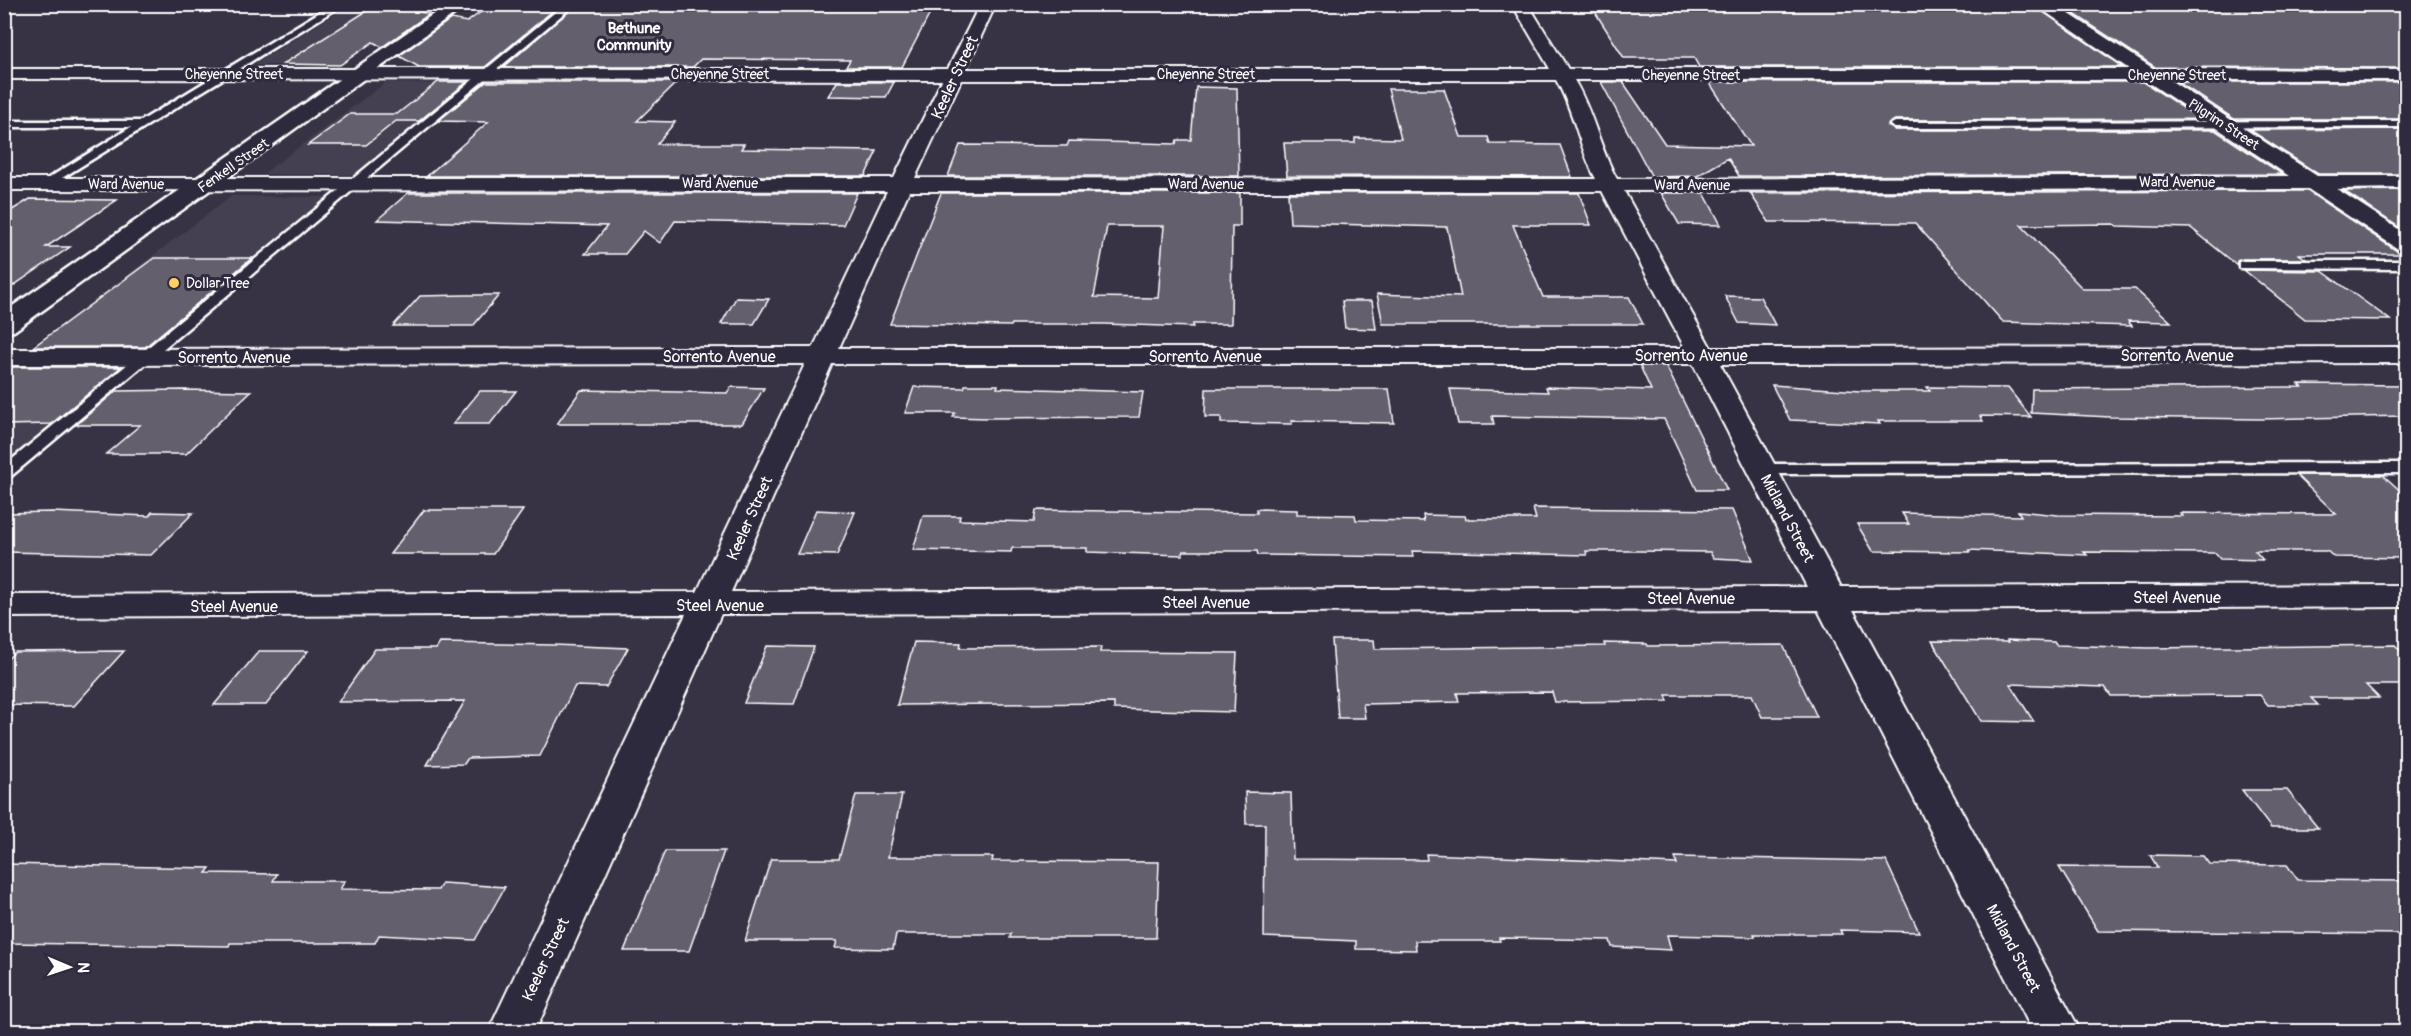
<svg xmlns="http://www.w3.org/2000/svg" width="2411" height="1036" font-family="Pangolin,sans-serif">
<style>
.built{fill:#444051}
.building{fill:#635f6d;stroke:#fff;stroke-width:1.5;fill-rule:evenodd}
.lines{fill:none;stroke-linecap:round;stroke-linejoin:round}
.lane-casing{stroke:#fff;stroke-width:5}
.street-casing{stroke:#fff;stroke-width:4}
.secondary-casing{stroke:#fff;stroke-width:5}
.lane{fill:#2f2a3d;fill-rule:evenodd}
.street{fill:#2f2a3d;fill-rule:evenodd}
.secondary{fill:#2f2a3d;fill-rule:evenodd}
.poi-dot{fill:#ffd166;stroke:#2f2a3d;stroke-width:2}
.labels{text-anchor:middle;stroke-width:6;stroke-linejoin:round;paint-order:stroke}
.far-street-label{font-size:14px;fill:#fff;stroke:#2f2a3d}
.far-poi-label{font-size:14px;fill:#fff;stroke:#2f2a3d;text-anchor:start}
.far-neighbourhood-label{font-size:15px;font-weight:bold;fill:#fff;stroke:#2f2a3d}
.street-label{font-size:16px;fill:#fff;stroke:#2f2a3d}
</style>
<rect width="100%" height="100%" fill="#373345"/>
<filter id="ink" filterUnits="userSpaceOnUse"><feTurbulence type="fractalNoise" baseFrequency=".0167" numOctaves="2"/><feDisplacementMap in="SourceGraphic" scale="12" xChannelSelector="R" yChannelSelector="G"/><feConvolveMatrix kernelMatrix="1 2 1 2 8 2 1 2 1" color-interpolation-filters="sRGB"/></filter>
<g filter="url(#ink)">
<path class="built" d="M350,5H431L342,65H253Z
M385,83L468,84L358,175L263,174Z
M232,196L334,197L159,343H37Z
M5,378H107L5,462Z"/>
<path class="building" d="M492,4H561L485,67H419L399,56L451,19L467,22Z
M577,4H935L902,67H846L850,60L701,59L693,67H504Z
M1590,4H2032L2122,67H1699L1694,58H1624Z
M2059,4H2386L2406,15V68L2155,67Z
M376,5H393L429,14L382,47L373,42L340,65L283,64Z
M438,82H467L419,121H396L366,145H308L350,114H397Z
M486,82H677L637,121L675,122L657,144H744L741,149L877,151L865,176H427L488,122L438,121Z
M837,82H894L886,97L828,96Z
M1601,82H1623L1665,144L1751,146L1709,82H2144L2200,119L1895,120L1888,126L1895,130H2215L2282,174L1739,176L1728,158L1697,176L1652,177Z
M2178,82H2406V119H2234Z
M1196,87L1237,88L1239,176H948L960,145L1067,146L1069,141L1176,144L1177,140H1191Z
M1388,89H1444L1461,137H1488L1490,144L1560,145L1572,177L1287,176L1284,143H1355V138L1401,139Z
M2406,129V174H2318L2250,130Z
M2406,190V232L2344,191Z
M2307,191L2397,251L2406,254H2299L2306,259H2243L2237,261V265L2191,228L2117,226L2114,224L2021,225L2083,289H2135L2171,322L2128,321L2132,326L2003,322L1915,223L1769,222L1750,193Z
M408,193H857L843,225L675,221L660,243L644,231L625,254H585L607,226L377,220Z
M941,193H1240V226H1232L1231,324H1193V327L1104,324H1012L1011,326L890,324ZM1107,226H1164L1158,298L1094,297Z
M1288,193H1579L1591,225H1513L1543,297H1629L1643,324H1383L1377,294L1461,297L1447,227L1290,223Z
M1661,193H1704L1721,225L1679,224Z
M30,199L117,200L46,247H70L4,292V215Z
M154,258H252L145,347H33Z
M2244,270L2322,271L2390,320L2305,319Z
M465,295H499L473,326H393L420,296Z
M1725,296L1760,297L1775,325L1739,323Z
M736,298L769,299L754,324H721Z
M1342,301H1372L1376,329L1345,328Z
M1640,366H1666L1727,490H1697L1664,419L1492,416L1494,424H1458L1450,389L1548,392L1546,387L1651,390Z
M121,367L51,424L4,425L6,367Z
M2299,384L2406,385V416L2259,419L2110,417L2031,413L2032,389L2302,387Z
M965,385H998L997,388L1143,392L1139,417L987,418L953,417L955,413H905L914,387L964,388Z
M1772,385L1860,391H1930L1927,387L2008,388L2031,417L1980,416L1983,421H1878L1880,424L1790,420Z
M731,387L764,388L742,424H557L581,390L727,393Z
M1206,389H1389L1394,423L1292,421V424L1221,423V417H1205Z
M116,391L183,390L251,391L186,454H106L140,425H76Z
M480,391H516L490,424H453Z
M2296,475H2383L2406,496V558L2334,557L2327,551H2255L2263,560L2220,559L2215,553L2084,552L2087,555L1969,550L1970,552L1873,551L1857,524H1909L1902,513L2021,516L2018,511L2058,515L2182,516L2180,513L2336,514Z
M1533,508L1732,510L1753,560L1713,558L1710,552L1640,551H1586L1587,555L1412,551L1413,557L1258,555L1257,551H1183V555L1087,552V548H1012L1011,552L913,550L923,516H960L959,520L1034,522L1036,510L1257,513V509L1297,510V514L1355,515L1356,520L1424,521L1423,515L1465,516L1466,519H1536Z
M424,510H523L493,554H390Z
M816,510L855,512L837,555L797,554Z
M52,512L149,516L152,512L193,513L151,555L4,552V513Z
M1332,640H1374L1375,649L1605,646L1604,643L1647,644L1648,646L1783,645L1817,717H1762L1752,695H1666L1668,701L1555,702L1552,692L1457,693L1459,702L1363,704L1365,718H1338Z
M2007,640L2054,642L2056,645L2149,648L2395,645L2406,656V685H2366L2379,698H2311L2318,705H2268L2260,695L2111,696L2105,687L2010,684L2034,722L1981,721L1932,641L2008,642Z
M914,642L961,643L960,648L1101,647L1100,652L1237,653L1234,712L1114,709V703L897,705Z
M440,643L554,645L628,648L606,687L575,686L540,756L468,758L464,764L427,765L465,701L338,702L375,649H436Z
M767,646L814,647L794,704L744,703Z
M124,651L74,706L4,705V662L15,652Z
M259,651H308L266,705H214Z
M2242,790H2287L2318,828H2271Z
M1245,792L1291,793L1293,859L1427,860L1426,854L1677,864L1675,857L1886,861L1919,932L1840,930L1842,934H1754L1755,937L1667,935L1671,950L1612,947L1610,940L1499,938L1500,941H1415L1416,950L1356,949V941L1264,937L1265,824H1246Z
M856,795H902L888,857H993L992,861L1159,862L1156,938H1010L1011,934H896L893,949L835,948L837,941H745L771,859H839Z
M665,851H724L689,951H624Z
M2150,855L2203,856L2209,864L2287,865L2298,880L2406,881V934L2098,931L2059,867L2158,868Z
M4,864L210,868L206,873L277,874L273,881H345L340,889L438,890L442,883L505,887L475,940L379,935L375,943H230L229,946L4,943Z"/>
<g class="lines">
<defs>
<path id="lane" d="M333,4H344L49,186L39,184L131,127H4V121H141Z
M565,4H575L10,477L4,479V466Z
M2406,121V127L1895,128L1890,125L1895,122Z
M2243,261H2406V269L2239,268V262Z
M2406,463V473L1762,474L1754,469L1762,464Z"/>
<path id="street" d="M980,4H996L966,69H1550L1512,4H1528L1568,69H2129L2034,4H2054L2154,69L2406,70V80H2170L2317,176H2406V188L2337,189L2406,234V251L2398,249L2308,189L1624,191L1711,348L2406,347V363L1720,364L1841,587L2406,585V607L1853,610L2081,1032H2033L1818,610L721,614L535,1032H488L686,614L4,617V595L697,592L805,364L4,365V349L813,348L887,191L4,190V178H894L942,80L4,79V69H948ZM961,80H1556C1574,111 1579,147 1596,179L915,178ZM1574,80H2145L2289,176L1617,179C1599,147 1593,111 1574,80ZM909,191H1602L1685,348H839ZM832,364H1693L1807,587L731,592Z"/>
<path id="secondary" d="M448,4H468L14,331L4,333V312Z"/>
</defs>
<use href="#lane" class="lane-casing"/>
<use href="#street" class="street-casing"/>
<use href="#secondary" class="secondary-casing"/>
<use href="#lane" class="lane"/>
<use href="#street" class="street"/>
<use href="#secondary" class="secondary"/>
</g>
</g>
<circle class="poi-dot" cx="174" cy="283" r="6"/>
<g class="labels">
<g class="far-street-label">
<text x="234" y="79">Cheyenne Street</text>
<text x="720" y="79">Cheyenne Street</text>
<text x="1206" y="79">Cheyenne Street</text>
<text x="1691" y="80">Cheyenne Street</text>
<text x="2177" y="80">Cheyenne Street</text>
<text transform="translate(2224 124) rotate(33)" y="5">Pilgrim Street</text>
<text transform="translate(233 165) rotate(-35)" y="5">Fenkell Street</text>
<text x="2177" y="187">Ward Avenue</text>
<text x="720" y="188">Ward Avenue</text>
<text x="126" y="189">Ward Avenue</text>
<text x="1206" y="189">Ward Avenue</text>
<text x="1692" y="190">Ward Avenue</text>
</g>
<g class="far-poi-label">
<text x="186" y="288">Dollar Tree</text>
</g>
<g class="far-neighbourhood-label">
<text x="634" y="33">Bethune<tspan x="634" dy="17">Community</tspan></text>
</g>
<g class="street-label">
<text transform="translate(954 77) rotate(-65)" y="6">Keeler Street</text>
<text x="1691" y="361">Sorrento Avenue</text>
<text x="2177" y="361">Sorrento Avenue</text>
<text x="719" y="362">Sorrento Avenue</text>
<text x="1205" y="362">Sorrento Avenue</text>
<text x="234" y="363">Sorrento Avenue</text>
<text transform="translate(749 518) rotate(-66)" y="6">Keeler Street</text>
<text transform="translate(1788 518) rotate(62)" y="6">Midland Street</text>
<text x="2177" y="603">Steel Avenue</text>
<text x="1691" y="604">Steel Avenue</text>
<text x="1206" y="608">Steel Avenue</text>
<text x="720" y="611">Steel Avenue</text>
<text x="234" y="612">Steel Avenue</text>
<text transform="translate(2014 948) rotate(62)" y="6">Midland Street</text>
<text transform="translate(545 959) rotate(-65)" y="6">Keeler Street</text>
</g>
</g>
<rect width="2411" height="1036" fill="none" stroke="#2f2a3d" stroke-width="24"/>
<rect x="12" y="12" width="2387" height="1012" fill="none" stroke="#fff" stroke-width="2" filter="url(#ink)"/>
<g transform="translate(69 967) rotate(92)" stroke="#2f2a3d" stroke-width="4.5" paint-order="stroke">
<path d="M0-4.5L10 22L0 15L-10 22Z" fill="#ffffff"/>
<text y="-9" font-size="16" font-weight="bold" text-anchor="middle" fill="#ffffff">N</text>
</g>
</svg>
